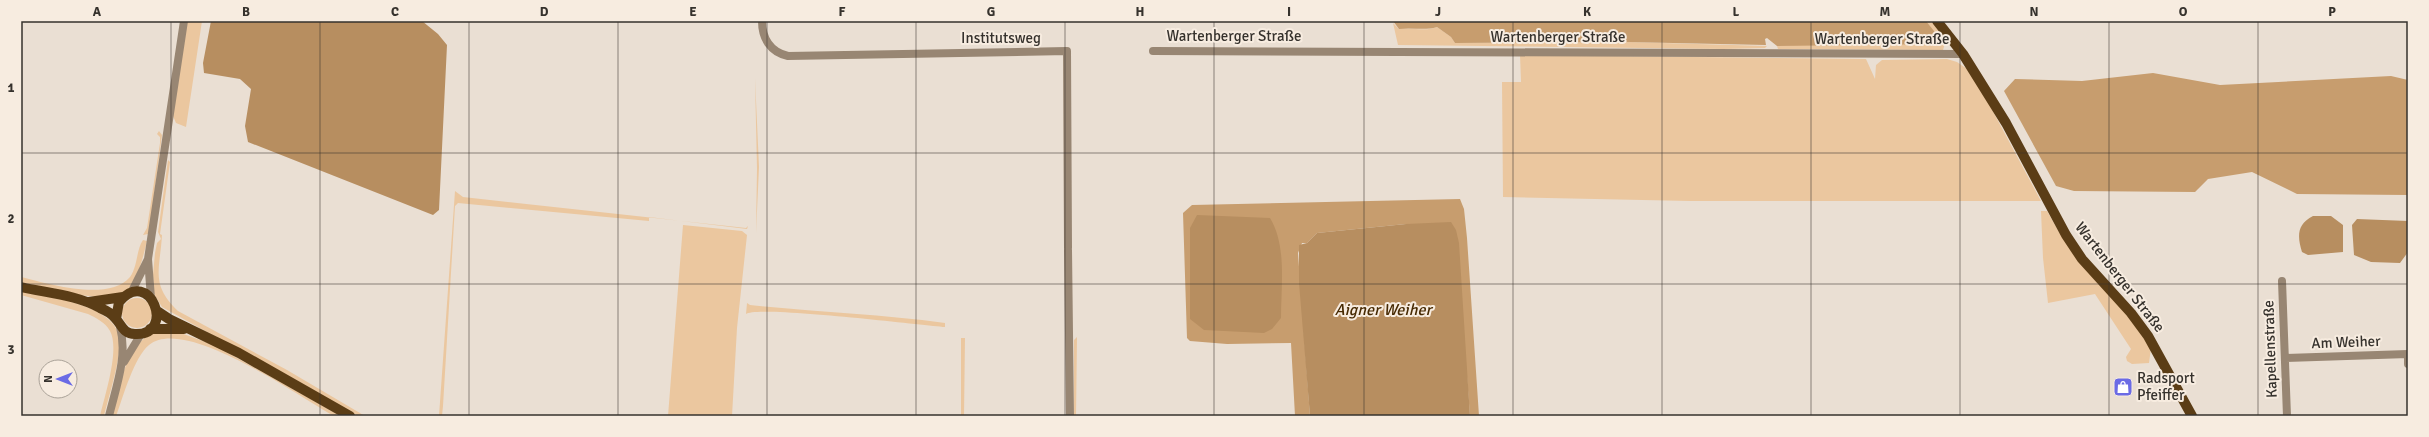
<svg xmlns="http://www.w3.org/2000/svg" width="2429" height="437" font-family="Signika,sans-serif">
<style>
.green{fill:#ebc79f}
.forest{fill:#c79d6e}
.water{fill:#b78e60}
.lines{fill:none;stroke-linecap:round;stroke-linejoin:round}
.minor{stroke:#988673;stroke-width:8}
.major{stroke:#5b3d16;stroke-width:10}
.grid{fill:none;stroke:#36322d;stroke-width:1;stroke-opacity:0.55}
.labels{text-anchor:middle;stroke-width:4;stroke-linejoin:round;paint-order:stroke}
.street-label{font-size:15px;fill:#36322d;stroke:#f7ece0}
.poi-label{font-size:15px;fill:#36322d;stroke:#f7ece0;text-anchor:start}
.water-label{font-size:16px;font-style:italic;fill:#472a03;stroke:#f7ece0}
.neatline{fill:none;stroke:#36322d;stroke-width:1.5}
.grid-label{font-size:13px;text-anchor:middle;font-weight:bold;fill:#36322d}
</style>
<rect width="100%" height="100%" fill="#eadfd3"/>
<path class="green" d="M202,21L186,127L176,123L173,116L187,22Z
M1926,21H1931L1946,40L1943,50L1794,49H1778L1777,46L1937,36Z
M1393,23L1399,29C1413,27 1425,32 1437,27L1451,37L1455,43L1627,42L1767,46L1765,48L1724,49L1398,45Z
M1520,55L1866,59L1875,79L1876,65L1882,60L1947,59L1957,62L1967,69L1989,104L2041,201H1690L1503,197L1502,82H1521Z
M755,78L759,167L756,233L757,169Z
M159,131L162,135L150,227L148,234L143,235L147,228L160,143V137L157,134Z
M168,160L170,162L160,234L162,235C160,270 150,284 178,311L287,370L365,416H358L162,307L154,294L153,275L155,253L157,243L161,239L158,232Z
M455,191L463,197L746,228L748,226L747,229L649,217V221L458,203L455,206L443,406L442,416H439Z
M2041,211H2047L2059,232L2125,312L2151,348L2149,363L2132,364L2127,361L2126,357L2131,349L2095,294L2048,303L2043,258Z
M683,225L742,231L747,235L737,328L732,416H668Z
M143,240L147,241C144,253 138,280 128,289C106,307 47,288 21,282V277C49,284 109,302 130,277C138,266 136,250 143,240Z
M21,291C49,297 107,304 118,332C125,348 108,398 104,416H100C105,395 120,349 110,331C105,322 96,318 88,314L21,295Z
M122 313a15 15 0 1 1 30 0a15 15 0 1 1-30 0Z
M747,303L750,305C815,312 880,314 945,323V327C920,325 757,305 746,314Z
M156,332H178L214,345L341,416H334C299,397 185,315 149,345C134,357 123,397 116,416H112C119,389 125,342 156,332Z
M1077,337L1076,416H1074V340Z
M961,338H965L964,416H961Z"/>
<path class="forest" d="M1393,21H1926L1938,36V44L1777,46L1767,38L1765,39L1766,45L1627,42L1455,43L1451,37L1437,27C1424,31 1413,27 1399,29Z
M2153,73L2220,85L2391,76L2408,80V195L2297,194L2252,172L2208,179L2195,192L2074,191L2056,186L2004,91L2015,79L2082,81Z
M1460,199L1464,209L1467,238L1479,416H1470L1467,377L1406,224L1317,233L1307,243H1302L1298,253L1310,416H1295L1291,343L1227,344L1190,341L1187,338L1183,213L1192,205Z"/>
<path class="water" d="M211,21H422L438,34L447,45L439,210L433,215L248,142L245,126L251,89L240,79L204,73L203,63Z
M1197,215L1270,218C1287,246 1281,286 1281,318L1272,329L1264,333L1204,330L1190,319V228Z
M2313,216H2331L2343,225V252L2308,255L2302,252C2297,236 2297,224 2313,216Z
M2357,219L2408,221V252L2400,263L2371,262L2354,255L2352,225Z
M1451,222L1456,230L1459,243L1470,416H1310L1299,283V245L1307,243L1317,233L1406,224Z"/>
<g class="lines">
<path class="minor" d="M762,21C762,38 770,52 788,56L1067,51L1068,248
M1153,51L1963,54
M1068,250L1070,416
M2282,281L2287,416
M131,293L148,259
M151,298L148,259L184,21
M2408,354V364
M2285,358L2408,354
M124,362L141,334
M109,416C116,387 128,356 120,327"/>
<path class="major" d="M1937,21L1963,54L2006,123L2066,235L2082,259L2131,313L2148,336L2192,416
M21,287C47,293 77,295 100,308C105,310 112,314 115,318C122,325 123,334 135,334C177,336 150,265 119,302L116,319
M89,302L123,297
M157,311L169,319L239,353L350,416
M150,329H184"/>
</g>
<path class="grid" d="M171,21V416M320,21V416M469,21V416M618,21V416M767,21V416M916,21V416M1065,21V416M1214,21V416M1364,21V416M1513,21V416M1662,21V416M1811,21V416M1960,21V416M2109,21V416M2258,21V416M21,153H2408M21,284H2408"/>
<defs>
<symbol id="shop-square" viewBox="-11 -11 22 22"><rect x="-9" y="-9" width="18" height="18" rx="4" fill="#6b6be5" stroke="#f7ece0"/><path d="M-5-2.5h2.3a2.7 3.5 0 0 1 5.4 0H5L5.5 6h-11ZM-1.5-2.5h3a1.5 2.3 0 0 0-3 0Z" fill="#fff"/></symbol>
</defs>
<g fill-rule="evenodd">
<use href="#shop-square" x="2112" y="376" width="22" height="22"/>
</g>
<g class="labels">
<g class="street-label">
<text x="1234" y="41">Wartenberger Straße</text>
<text x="1558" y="42">Wartenberger Straße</text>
<text x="1001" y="43">Institutsweg</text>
<text x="1882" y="44">Wartenberger Straße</text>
<text transform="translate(2120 277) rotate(52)" y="5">Wartenberger Straße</text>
<text transform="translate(2346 342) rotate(-2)" y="5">Am Weiher</text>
<text transform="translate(2270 349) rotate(-92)" y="5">Kapellenstraße</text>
</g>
<g class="poi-label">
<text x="2137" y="383">Radsport<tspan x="2137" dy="17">Pfeiffer</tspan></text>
</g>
<g class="water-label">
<text x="1383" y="315">Aigner Weiher</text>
</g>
</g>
<rect width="2429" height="437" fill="none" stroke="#f7ece0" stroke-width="44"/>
<g transform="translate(58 379) rotate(270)"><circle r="19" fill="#f7ece0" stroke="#aaa298"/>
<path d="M0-3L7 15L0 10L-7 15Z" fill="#6b6be5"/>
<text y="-6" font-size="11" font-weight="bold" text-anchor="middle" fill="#36322d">N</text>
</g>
<rect x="22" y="22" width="2385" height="393" class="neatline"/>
<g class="grid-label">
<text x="97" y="16">A</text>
<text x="246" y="16">B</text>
<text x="395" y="16">C</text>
<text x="544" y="16">D</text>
<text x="693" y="16">E</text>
<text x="842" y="16">F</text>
<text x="991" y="16">G</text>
<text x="1140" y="16">H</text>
<text x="1289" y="16">I</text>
<text x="1438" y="16">J</text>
<text x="1587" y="16">K</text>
<text x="1736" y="16">L</text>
<text x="1885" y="16">M</text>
<text x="2034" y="16">N</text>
<text x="2183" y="16">O</text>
<text x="2332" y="16">P</text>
<text x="11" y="92">1</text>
<text x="11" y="223">2</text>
<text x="11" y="354">3</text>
</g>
</svg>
